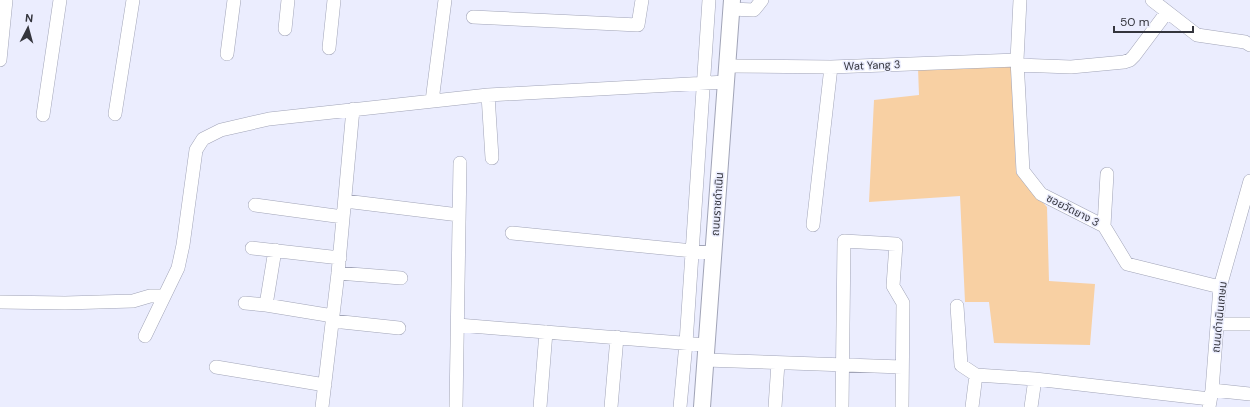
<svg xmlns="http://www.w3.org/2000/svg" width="1250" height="407" font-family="'DM Sans','Noto Sans Thai',sans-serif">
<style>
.green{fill:#f8d0a3}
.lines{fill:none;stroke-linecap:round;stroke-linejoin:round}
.minor-casing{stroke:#a1a4b7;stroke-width:14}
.major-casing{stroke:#a1a4b7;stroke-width:18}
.minor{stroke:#fff;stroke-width:13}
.major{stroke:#fff;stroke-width:16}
.labels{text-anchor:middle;stroke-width:3;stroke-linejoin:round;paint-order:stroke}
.street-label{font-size:11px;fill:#34353d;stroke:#ebedfe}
</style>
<rect width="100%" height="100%" fill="#ebedfe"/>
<path class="green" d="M1012,65L1016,173L1047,207L1049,281L1095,284L1090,345L994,343L989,302H965L960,196L869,202L874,100L919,95L918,68Z"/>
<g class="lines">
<defs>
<path id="minor" d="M1020,0L1017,60L1023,171L1041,194L1104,226L1127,264L1220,287
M1152,0L1197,35L1245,42L1250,45
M731,9L754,10L762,0
M473,17L638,25L642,0
M285,29L288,0
M329,48L334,0
M227,54L234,0
M0,60L6,0
M1017,65L1071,67L1124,62L1130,60L1134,56L1167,12
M727,66L831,67L1017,60
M488,95L492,158
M432,101L445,0
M115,114L133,0
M43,115L60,0
M345,201L459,215
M255,205L343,217
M813,225L831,67
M1104,226L1107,174
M512,233L713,253
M252,248L340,258
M338,273L401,278
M0,302L65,303L133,301L150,296H164
M245,303L266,305L333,316
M266,305L275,250
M957,306L961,365L976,375L1035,379L1210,399
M333,321L399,328
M1217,324H1250
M458,325L706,345
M145,336L178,268L183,245L196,150L203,139L221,130L269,119L488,95L726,82
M705,360L902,367
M216,367L325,385
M1212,390L1250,394
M322,407L338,273L353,109
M456,407L460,163
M540,407L546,332
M611,407L617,337
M680,407L686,343L709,0
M775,407L778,363
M842,407L844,241L896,244L893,286L903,303L902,407
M972,407L976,375
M1031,407L1035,379
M1209,407L1212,390L1220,287L1250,181"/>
<path id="major" d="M702,407L732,0"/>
</defs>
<use href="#minor" class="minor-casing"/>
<use href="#major" class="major-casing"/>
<use href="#minor" class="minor"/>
<use href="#major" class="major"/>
</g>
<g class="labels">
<g class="street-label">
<text transform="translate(872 65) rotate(-2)" y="4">Wat Yang 3</text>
<text transform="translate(717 204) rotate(-86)" y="4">ถนนราชดำเนิน</text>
<text transform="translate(1073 210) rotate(27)" y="4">ซอยวัดยาง 3</text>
<text transform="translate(1219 317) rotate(-84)" y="4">ถนนดำเนินเกษม</text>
</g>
</g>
<g transform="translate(28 28) rotate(6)" stroke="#ebedfe" stroke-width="3" paint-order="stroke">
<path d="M0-3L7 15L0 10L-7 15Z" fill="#34353d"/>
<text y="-6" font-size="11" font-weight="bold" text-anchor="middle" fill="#34353d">N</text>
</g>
<path d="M1114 26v6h79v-6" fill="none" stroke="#34353d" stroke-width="2"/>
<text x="1120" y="26" font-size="12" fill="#34353d" stroke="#ebedfe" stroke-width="3" paint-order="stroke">50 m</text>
</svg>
